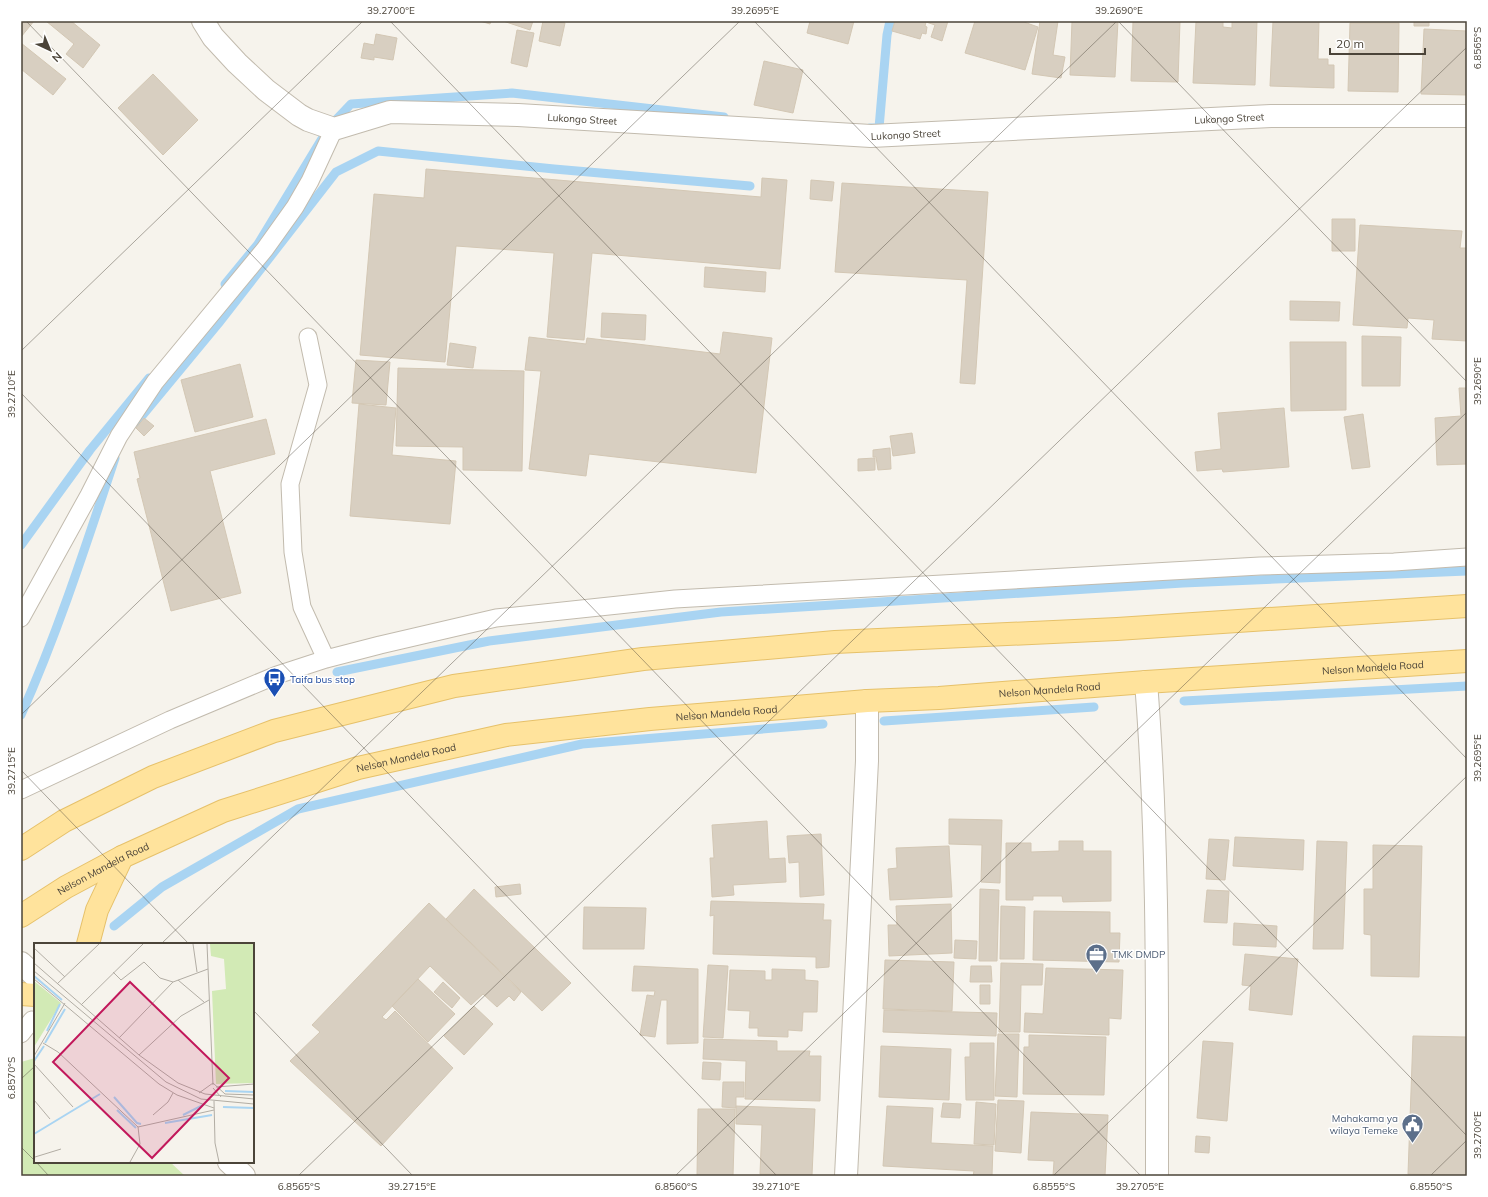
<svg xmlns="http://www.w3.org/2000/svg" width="1488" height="1197" font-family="Mulish,sans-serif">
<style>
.green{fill:#d2eab5}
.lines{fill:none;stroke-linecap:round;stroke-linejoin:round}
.stream{stroke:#a9d4f2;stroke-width:9}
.building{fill:#d8cfc1;stroke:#d3c7b4}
.service-casing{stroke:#c2bbae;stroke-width:19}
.minor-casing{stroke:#c2bbae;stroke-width:24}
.tertiary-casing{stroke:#c2bbae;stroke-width:24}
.primary-casing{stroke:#e6c16a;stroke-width:24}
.service{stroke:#fff;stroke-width:17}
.minor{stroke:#fff;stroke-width:22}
.tertiary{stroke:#fff;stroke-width:22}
.primary{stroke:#ffe39c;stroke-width:22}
.ticks{fill:none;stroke:#4b4439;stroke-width:1;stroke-opacity:0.45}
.labels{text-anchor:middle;stroke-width:3;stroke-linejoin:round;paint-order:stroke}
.street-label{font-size:10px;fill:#4b4439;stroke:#fff}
.transit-label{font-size:10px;fill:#164399;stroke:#fff;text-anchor:start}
.service-label{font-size:10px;fill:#4e5e75;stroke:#fff;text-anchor:start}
.inset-river{fill:none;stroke:#a9d4f2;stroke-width:2}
.inset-road{fill:none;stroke:#b2ada4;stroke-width:1}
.view{fill:#c2185b;fill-opacity:0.15;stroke:#c2185b;stroke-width:2}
.inset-edge{fill:none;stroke:#4b4439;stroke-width:2}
.neatline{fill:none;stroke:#4b4439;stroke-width:1.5}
.ticks-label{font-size:10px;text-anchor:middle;fill:#4b4439}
</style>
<rect width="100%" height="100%" fill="#f6f3ec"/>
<path class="green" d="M35,1058V1162H170L185,1176H21V1062Z"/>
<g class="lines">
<path class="stream" d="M331,125L351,104L512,93L724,117
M870,128H879L887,35L890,21
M225,284L258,244L323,137
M137,422L218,324L336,172L378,151L554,169L750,186
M21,545L90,450L149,378
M337,672L489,641L721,612L1183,583L1467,571
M1184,701L1467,686
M21,715C58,632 86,545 115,458
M884,721L1094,707
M114,926L162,887L298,809L582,744L823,724"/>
</g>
<path class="building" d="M21,21H34L21,37Z
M46,21H71L100,45L83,68L66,54L74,44Z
M480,21H491L490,24Z
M503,21H533L530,30Z
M543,21L565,23L560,46L539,41Z
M810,21H854L848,44L807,33Z
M895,21H948L942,41L931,37L935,25L926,22L925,26L927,27L926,34L922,33L920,39L892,31Z
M975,21H1024V22L1038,27L1025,70L965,53Z
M1040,21H1058L1053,55L1065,57L1061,78L1032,74Z
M1072,21H1118L1115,77L1070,75Z
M1133,21H1180L1178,82L1131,81Z
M1196,21H1223V27L1232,28V21H1257L1255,85L1193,83Z
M1273,21H1319L1318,59H1328V65H1334V88L1270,86Z
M1414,21H1429V26H1414Z
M1350,23H1399L1398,92L1348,91Z
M1424,29L1467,31V95L1421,94Z
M517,30L534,33L527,67L511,63Z
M376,34L397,38L393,60L374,57V60L361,58L364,43L374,45Z
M21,43L66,79L53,95L21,69Z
M764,61L803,70L793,113L754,105Z
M153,74L198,120L163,155L118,108Z
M426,169L761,197L762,178L787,180L780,269L592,253L584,340L547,337L554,253L456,246L445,362L360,355L374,194L424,198Z
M811,180L834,182L832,201L810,199Z
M842,183L988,192L975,384L960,383L967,280L835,272Z
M1332,219H1355V251H1332Z
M1360,225L1462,231L1460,248H1467V341L1432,339L1434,320L1408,318L1407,328L1353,325Z
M705,267L766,272L765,292L704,287Z
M1290,301L1340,302L1339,321L1290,320Z
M602,313L646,315L645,340L601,337Z
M723,332L772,338L756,473L589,454L586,476L529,469L541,371L525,370L529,337L586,344L587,338L720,354Z
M1362,336L1401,337L1400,386H1362Z
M1290,342H1346V410L1291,411Z
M450,343L476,347L473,368L447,365Z
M356,360L390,362L386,405L352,403Z
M240,364L253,417L195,432L181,380Z
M398,368L524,371L522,471L463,470V447L396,446Z
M1459,388H1467V464L1437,465L1435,418L1461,416Z
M359,404L396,408L392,455L456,461L450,524L350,516Z
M1284,408L1289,467L1223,472L1222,469L1197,471L1195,452L1221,449L1218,413Z
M1363,414L1370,467L1352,469L1344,417Z
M144,418L154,426L144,436L136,428Z
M266,419L275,454L210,471L241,593L171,611L137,479L140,478L134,452Z
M912,433L915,453L893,456L890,436Z
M890,448L891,469L878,470L876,457H873V450Z
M875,458V470L858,471V459Z
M949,819L1002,820L1000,883L981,882L982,845L949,844Z
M767,821L769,859L785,858L786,882L733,885L734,895L712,897L710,858H714L712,825Z
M821,834L824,895L800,897L799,862L789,863L787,836Z
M1235,837L1304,840L1303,870L1233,866Z
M1209,839L1229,840L1225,880L1206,879Z
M1059,841H1083V851H1111V901L1063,902L1062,896H1033V900H1006V843H1031V852L1059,851Z
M1317,841L1347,842L1343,949H1313Z
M1373,845L1422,846L1419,977L1371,976V935L1364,934V889H1373Z
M949,846L952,897L890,900L888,869L897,868L896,848Z
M520,884L521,894L496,897L495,887Z
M474,889L571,983L542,1011L446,919Z
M980,889L999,890L997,961H979Z
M1207,890L1229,891L1227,923L1204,922Z
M711,901L824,904L823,920H831L829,967L816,968V957L713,954L714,915L710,916Z
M429,903L521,992L514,1001L509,996L497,1007L483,994L471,1005L430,966L382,1017L386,1020L395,1011L453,1068L381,1146L290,1061L320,1032L312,1025Z
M951,904L952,953L889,956L888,925H897L896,906Z
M1001,906L1025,907L1024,959H1000Z
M584,907L646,908L644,949H583Z
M1034,911L1110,912V933H1120L1119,962L1033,960Z
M1234,923L1277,926L1276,947L1233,945Z
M955,940L977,941L976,959L954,958Z
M1245,954L1298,959L1292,1015L1249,1010L1251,986L1242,985Z
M885,960L954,962L952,1011L883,1009Z
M1001,963L1043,964L1042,985H1021L1020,1032H999Z
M708,965L728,966L723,1038L703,1037Z
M634,966L698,969V1043L667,1044V1000H661L655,1037L640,1035L647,995L654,996L655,991H632Z
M971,966H991L992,982H970Z
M1046,968L1123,970L1121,1019L1109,1018V1035L1024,1032L1025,1013L1043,1014Z
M772,969L805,970V980L818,981L817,1012H803L802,1031L788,1030V1037L758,1036V1028H749L750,1011L728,1010L730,970L765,971V980H772Z
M418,979L455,1014L428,1042L392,1006Z
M443,982L460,998L452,1008L434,992Z
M980,985H990V1004H980Z
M474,1006L493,1024L464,1055L444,1036Z
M884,1010L997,1013L996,1036L883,1032Z
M998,1034H1019L1017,1097L995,1096Z
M1029,1035L1106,1037L1104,1095L1023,1094L1024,1047H1029Z
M1413,1036L1467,1037V1176L1408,1174Z
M704,1039L777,1041V1051H810L809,1056H821L820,1101L745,1099L746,1061L703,1059Z
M1203,1041L1233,1043L1227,1121L1197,1118Z
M970,1043H994V1100H966L965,1057H970Z
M881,1046L951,1049L949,1100L879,1097Z
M703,1062L721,1063L720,1080L702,1079Z
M723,1082H744V1097H736V1108L722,1107Z
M998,1100L1024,1101L1021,1153L995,1151Z
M976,1102L996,1104L994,1145L974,1144Z
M943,1103L961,1104L960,1118L941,1117Z
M736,1106L815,1109L812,1175L760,1174L762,1125L736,1124Z
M887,1106L933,1108L931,1143L993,1146L992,1176H973L974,1171L883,1166Z
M698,1109H735L733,1176H697Z
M1031,1112L1108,1115L1105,1176H1053L1054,1161L1028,1160Z
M1196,1136L1210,1137L1209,1153L1195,1152Z"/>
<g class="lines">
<defs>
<path id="service" d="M308,337L318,385L290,484L293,552L302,607L326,659
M21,618L89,495L119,436L155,382L265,249L295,207L310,181L334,129
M21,790L170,720L277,675L326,659L380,645L496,618L675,599L1260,566L1394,562L1467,557
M21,1034L32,1020"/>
<g id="minor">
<path id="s1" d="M203,21L213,37L237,63L266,90L299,115L308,120L334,129L390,112L518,115L871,136L1271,116H1467"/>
<path d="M1146,682C1159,846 1157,1011 1157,1176"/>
<path d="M846,1176L867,761V701"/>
</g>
<path id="tertiary" d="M21,963L35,976
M229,1162L244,1176"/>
<g id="primary">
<path d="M21,849L64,821L153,777L274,731L454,686L643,659L835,642L1117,629L1467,606"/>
<path id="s2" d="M21,916L66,887L122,857L223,811L358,768L506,735L650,719L867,701L939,698L1146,682L1467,661"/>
<path d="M88,944L97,910L122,857"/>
<path d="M21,994L35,995"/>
</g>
</defs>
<use href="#service" class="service-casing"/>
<use href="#minor" class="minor-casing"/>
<use href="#tertiary" class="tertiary-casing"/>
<use href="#primary" class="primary-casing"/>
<use href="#service" class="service"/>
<use href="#minor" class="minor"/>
<use href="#tertiary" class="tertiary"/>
<use href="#primary" class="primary"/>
</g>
<path class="ticks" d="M26,21L1141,1176M390,21L1467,1136M754,21L1467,759M1118,21L1467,382M21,351L363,21M21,393L777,1176M21,715L740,21M21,770L189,944M161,944L1117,21M253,1010L413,1176M21,1079L35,1066M21,1147L35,1161M36,1162L49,1176M298,1176L1467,47M675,1176L1467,412M1053,1176L1467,776M1430,1176L1467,1140"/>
<defs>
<symbol id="bus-pin" viewBox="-11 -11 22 30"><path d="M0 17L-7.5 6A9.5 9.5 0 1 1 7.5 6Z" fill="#1a4fb4" stroke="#fff"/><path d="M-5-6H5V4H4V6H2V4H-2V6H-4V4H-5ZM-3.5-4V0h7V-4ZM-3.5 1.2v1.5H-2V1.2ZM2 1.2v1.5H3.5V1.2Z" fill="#fff"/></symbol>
<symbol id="office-pin" viewBox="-11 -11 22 30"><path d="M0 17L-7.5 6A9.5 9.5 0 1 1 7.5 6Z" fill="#5c6f8a" stroke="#fff"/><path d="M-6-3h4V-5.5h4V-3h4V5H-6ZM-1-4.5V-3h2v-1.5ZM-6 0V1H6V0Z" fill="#fff"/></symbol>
<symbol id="civic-pin" viewBox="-11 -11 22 30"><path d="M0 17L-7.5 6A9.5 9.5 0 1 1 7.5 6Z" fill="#5c6f8a" stroke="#fff"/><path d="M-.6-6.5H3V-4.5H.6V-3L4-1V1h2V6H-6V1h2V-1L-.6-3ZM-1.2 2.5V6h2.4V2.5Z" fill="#fff"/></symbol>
</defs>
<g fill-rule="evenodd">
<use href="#bus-pin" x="262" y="666" width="25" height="34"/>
<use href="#office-pin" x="1084" y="942" width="25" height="34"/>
<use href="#civic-pin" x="1400" y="1112" width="25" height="34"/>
</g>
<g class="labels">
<g class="street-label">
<text dy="4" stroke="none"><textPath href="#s1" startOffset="1072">Lukongo Street</textPath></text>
<text dy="4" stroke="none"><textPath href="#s1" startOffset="424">Lukongo Street</textPath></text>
<text dy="4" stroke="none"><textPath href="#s1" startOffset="748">Lukongo Street</textPath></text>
<text dy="4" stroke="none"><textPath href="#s2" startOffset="1391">Nelson Mandela Road</textPath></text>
<text dy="4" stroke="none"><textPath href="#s2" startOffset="1067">Nelson Mandela Road</textPath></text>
<text dy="4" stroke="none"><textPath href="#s2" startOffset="743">Nelson Mandela Road</textPath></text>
<text dy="4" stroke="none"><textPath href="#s2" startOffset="419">Nelson Mandela Road</textPath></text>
<text dy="4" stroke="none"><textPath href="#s2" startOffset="95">Nelson Mandela Road</textPath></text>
</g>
<g class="transit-label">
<text x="290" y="683">Taifa bus stop</text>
</g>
<g class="service-label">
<text x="1112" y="958">TMK DMDP</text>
<text x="1398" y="1122" text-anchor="end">Mahakama ya<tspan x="1398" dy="12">wilaya Temeke</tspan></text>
</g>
</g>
<g transform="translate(34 943)">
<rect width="220" height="220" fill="#f6f3ec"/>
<path d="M176,1H220V140L182,141L178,48L192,46L190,16L177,13ZM0,38L27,60L0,104Z" fill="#d2eab5"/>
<path class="inset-river" d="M0,33L28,57M13,88L26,61M11,100L31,66M0,118L10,103M191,148L220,149M80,154L103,180L107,181M189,164L220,165M83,167L102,185M149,172L169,162M131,180L178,172M0,191L66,151"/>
<path class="inset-road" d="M159,1L163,29M173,1L179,142M0,5L31,34M0,20L105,112L144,140L171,151L220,156M0,28L132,139L167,156L220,161M79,29L87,37L110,19L126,35L139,39M0,36L125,141L143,152L180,165M144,37L170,59M23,41L65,1M47,62L109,1M85,95L139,39L174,26M9,100L24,109L104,184L106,201L96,219M105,112L147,73L175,57M0,113L31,60M0,121L39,164M179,140L191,151L220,152M182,144L220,141M179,145L187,154M165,150L179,140M0,157L16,176M180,158L181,200L185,219M119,172L134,159L139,150M104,184L180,167M1,214L27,206"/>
<path class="view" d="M96,39L195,135L118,215L19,119Z"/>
<rect width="220" height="220" class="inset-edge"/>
</g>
<rect width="1488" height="1197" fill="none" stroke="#ffffff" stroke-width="44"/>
<g transform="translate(50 50) rotate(136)" stroke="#ffffff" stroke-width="3" paint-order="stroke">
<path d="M0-3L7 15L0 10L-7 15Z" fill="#4b4439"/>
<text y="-6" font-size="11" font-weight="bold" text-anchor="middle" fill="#4b4439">N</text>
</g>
<path d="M1330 48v6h95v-6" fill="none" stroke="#4b4439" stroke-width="2"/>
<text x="1336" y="48" font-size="12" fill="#4b4439" stroke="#ffffff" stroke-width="3" paint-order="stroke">20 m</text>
<rect x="22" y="22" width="1444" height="1153" class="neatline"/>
<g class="ticks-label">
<text x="391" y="14">39.2700°E</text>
<text x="755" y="14">39.2695°E</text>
<text x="1119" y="14">39.2690°E</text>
<text transform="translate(1477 48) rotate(-90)" y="4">6.8565°S</text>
<text transform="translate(1477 381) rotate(-90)" y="4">39.2690°E</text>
<text transform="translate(11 394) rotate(-90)" y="4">39.2710°E</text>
<text transform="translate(1477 758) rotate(-90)" y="4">39.2695°E</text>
<text transform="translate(11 771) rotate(-90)" y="4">39.2715°E</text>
<text transform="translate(11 1078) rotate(-90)" y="4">6.8570°S</text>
<text transform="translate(1477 1135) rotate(-90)" y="4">39.2700°E</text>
<text x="299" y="1190">6.8565°S</text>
<text x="412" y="1190">39.2715°E</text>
<text x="676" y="1190">6.8560°S</text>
<text x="776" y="1190">39.2710°E</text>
<text x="1054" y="1190">6.8555°S</text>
<text x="1140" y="1190">39.2705°E</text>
<text x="1431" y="1190">6.8550°S</text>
</g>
</svg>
